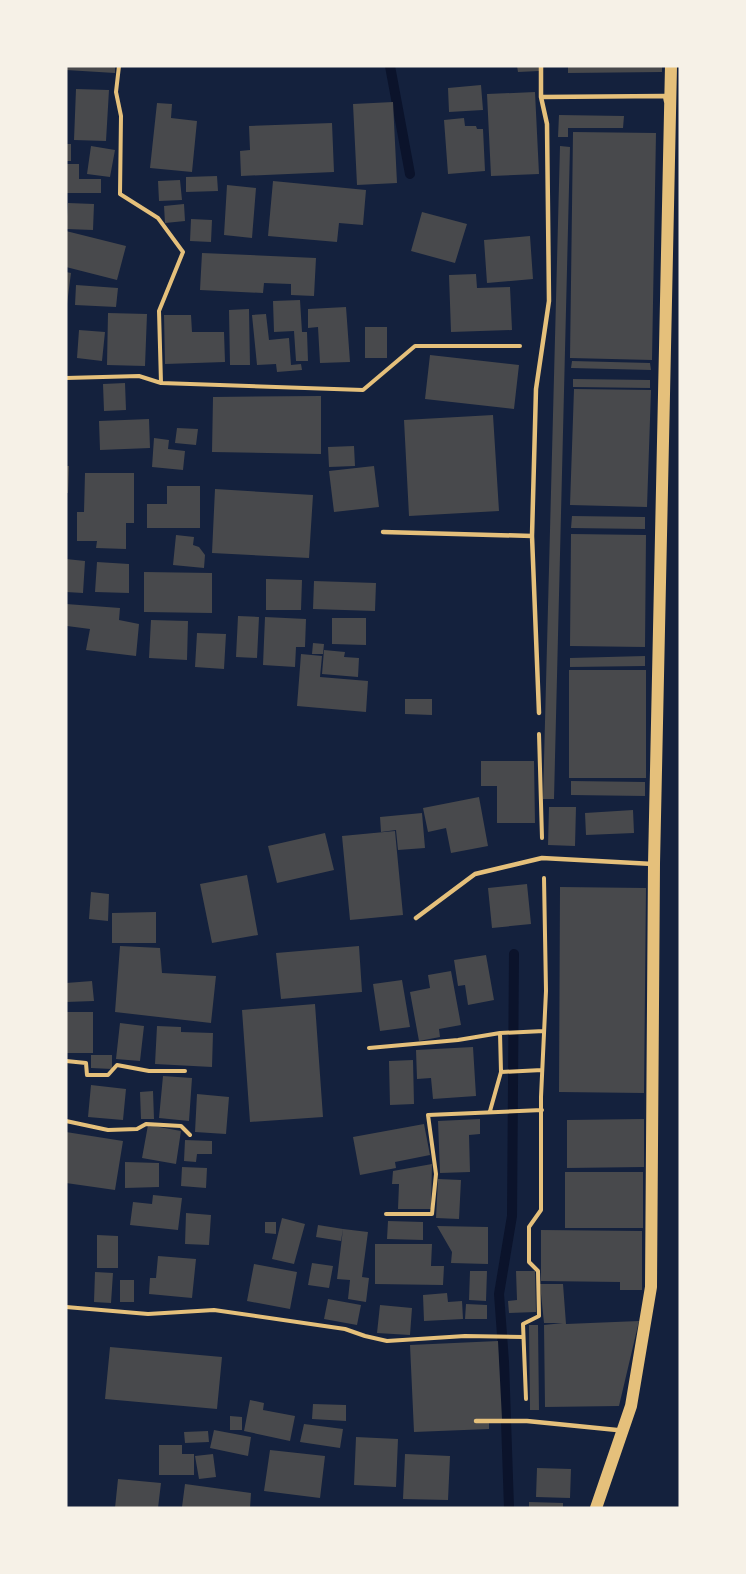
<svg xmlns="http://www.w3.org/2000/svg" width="746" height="1574" font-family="Jost,sans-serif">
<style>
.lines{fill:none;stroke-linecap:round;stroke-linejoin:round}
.stream{stroke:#0b132b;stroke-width:10}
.building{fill:#48494c}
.path{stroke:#e5c07b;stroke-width:4}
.service{stroke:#e5c07b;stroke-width:4.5}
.secondary{stroke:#e5c07b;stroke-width:12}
</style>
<rect width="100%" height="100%" fill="#14213d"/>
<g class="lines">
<path class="stream" d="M390,66L410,174
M509,1508L504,1362L499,1294L512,1216L514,954"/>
</g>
<path class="building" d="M66,66H115V73L66,70Z
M517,66H539V71L518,72Z
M568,66H662V72L568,73Z
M481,85L483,110L449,112L448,88Z
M76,89L109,90L106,141L74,140Z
M535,92L539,174L491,176L487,94Z
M393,102L397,183L357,185L353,104Z
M157,103L172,104L171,118L197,121L192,172L150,168Z
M559,115L624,116L623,128H568V137H558Z
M464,118L465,126H476L477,129H483L485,171L448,174L444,120Z
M332,123L334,172L241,176L240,151L250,150L249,126Z
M573,132L656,133L652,360L570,358Z
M66,144H71V161H66Z
M91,146L115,150L110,177L87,174Z
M560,146L570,147L554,799H543Z
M66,164H79V179H101V193H66Z
M217,176L218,191L186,192V177Z
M180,180L182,200L159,201L158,181Z
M273,181L366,190L363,225L339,223L337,242L268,236Z
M227,185L256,188L252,238L224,235Z
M68,203L94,204L93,230L66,229Z
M184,204L185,221L165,223L164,206Z
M422,212L467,224L455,263L411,251Z
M191,219L212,220L211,242L190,241Z
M66,231L126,246L117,280L66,267Z
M530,236L533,279L487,283L484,240Z
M202,253L316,258L314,296L291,295V284L264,283L263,293L200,290Z
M66,272L71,273L67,304H66Z
M476,274L477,288L510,287L512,330L451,332L449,275Z
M76,285L118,288L116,307L75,305Z
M300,300L302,332H307L308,361H296L294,331L274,332L273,301Z
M346,307L350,362L320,363L318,327L308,328V309Z
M249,309L250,365H230L229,310Z
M108,313L147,314L145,366L107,365Z
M266,314L269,340L289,338L291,365L301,364L302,370L277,372L276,364L257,365L252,315Z
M164,315H191L192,332H224L225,362L165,364Z
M365,327H387V358H365Z
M79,330L105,332L102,361L77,358Z
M430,355L519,365L514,409L425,399Z
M572,361L650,363L651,370L571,368Z
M573,379L650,380V388L573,387Z
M125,383L126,410L104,411L103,384Z
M574,389L651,390L647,507L570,505Z
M321,396V454L212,452L213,397Z
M493,415L499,511L409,516L404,420Z
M149,419L150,448L100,450L99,421Z
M177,428L198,429L196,445L175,443Z
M154,438L169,440L168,449L185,451L183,470L152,467Z
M354,446L355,466L329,467L328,447Z
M66,466H69L68,493H66Z
M374,466L379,507L334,512L329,471Z
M85,473H134V523H126V549L96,548L97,541H77V512H84Z
M167,486H200V528H147V504H167Z
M215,489L313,495L309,558L212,553Z
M572,516L645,517V529L571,528Z
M571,534L646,535L645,647L570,646Z
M176,535L194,537L193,545L199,547L205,555L204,568L173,565Z
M66,559L85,561L83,593L66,592Z
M97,562L129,564V593L95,592Z
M144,572L212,573V613L144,612Z
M266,579L302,580L301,610H266Z
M314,581L376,583L375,611L313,609Z
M66,604L120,608L119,620L139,624L136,656L86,650L90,629L67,626Z
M238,616L259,617L257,658L236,657Z
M265,617L306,619L305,647H296L295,667L263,665Z
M332,618H366V645L332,644Z
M151,620L188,621L187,660L149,658Z
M197,633L226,634L224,669L195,667Z
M313,643L324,644L323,654H312Z
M324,650L345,652L344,657L359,658L358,677L322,674Z
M301,654L322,656L320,677L368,681L366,712L297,706Z
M645,656V666L570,667V658Z
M569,670H646V778H569Z
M405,699H432V715L405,714Z
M481,761H534L535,823H497V786H481Z
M571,781L645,782V796L571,795Z
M479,797L488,846L451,853L446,828L428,832L423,808Z
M549,807H576L575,846L548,845Z
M633,810L634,833L586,835L585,813Z
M422,813L425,848L398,850L396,830L381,832L380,817Z
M395,831L403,915L350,920L342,836Z
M325,833L334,870L277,883L268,846Z
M247,875L258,935L212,943L200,884Z
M527,884L531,924L492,928L488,888Z
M560,887L646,888L644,1093L559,1092Z
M91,892L109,894L108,921L89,919Z
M156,912V943H112V913Z
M120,946L160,948L162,973L216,976L211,1023L115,1012Z
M359,946L362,992L281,999L276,953Z
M486,955L494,1000L468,1005L465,985L458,986L454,960Z
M451,971L461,1025L439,1029L440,1037L419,1041L410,992L430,988L428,975Z
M402,980L410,1027L380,1031L373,984Z
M92,981L94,1001L66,1002V983Z
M315,1004L323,1117L250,1122L242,1010Z
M66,1012H93V1053H66Z
M120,1023L144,1026L140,1061L116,1059Z
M157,1026L181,1027V1032L213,1033L212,1067L155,1064Z
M473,1047L476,1096L433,1099L431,1078L417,1079L416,1050Z
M91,1055H112V1069L91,1068Z
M413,1060L414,1104L390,1105L389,1061Z
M163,1076L192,1078L189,1121L159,1118Z
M91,1085L126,1089L123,1120L88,1117Z
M153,1091L154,1119H141L140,1092Z
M197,1094L229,1097L226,1134L195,1132Z
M480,1119V1134L469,1135L470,1172L440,1173L438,1121Z
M644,1119V1167L567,1168V1120Z
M424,1124L430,1155L395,1162L396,1168L360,1175L353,1137Z
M148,1125L181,1131L176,1164L142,1158Z
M66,1132L123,1141L115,1190L66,1183Z
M185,1140L212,1141V1154H197L196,1162L184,1161Z
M125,1162L159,1163V1187L125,1188Z
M432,1164L431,1209H398L399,1184H392L393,1171Z
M182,1167L207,1168L206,1188L181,1186Z
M565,1172H643V1228H565Z
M438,1179L461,1180L459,1219L436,1218Z
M153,1195L182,1198L178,1230L130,1225L133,1202L152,1204Z
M186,1213L211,1215L209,1245L185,1244Z
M282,1218L305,1224L294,1264L272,1259Z
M388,1221L423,1222V1240L387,1239Z
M265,1222H276V1234L265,1233Z
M318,1225L343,1229L341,1241L316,1237Z
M437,1226L488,1227V1264L451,1263L452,1252Z
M343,1229L368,1232L362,1277L369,1278L366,1302L348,1299L350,1280L337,1279Z
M541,1230L642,1231V1290H620V1282L541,1281Z
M97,1235L118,1236V1268H97Z
M375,1244H432L431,1266H444L443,1285L375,1284Z
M158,1256L196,1259L192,1298L149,1294L150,1278H156Z
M312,1263L333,1266L329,1288L308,1285Z
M254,1264L297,1272L290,1309L247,1301Z
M470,1271H487L486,1301L469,1300Z
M516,1271H535L536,1312L509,1313L508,1301L517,1300Z
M95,1272L113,1273L111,1303L94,1302Z
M120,1280H134V1302H120Z
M540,1284H563L566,1324L639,1321L619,1406L545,1407L544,1325L563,1323H544Z
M447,1293L448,1302L462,1301L463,1319L424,1321L423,1295Z
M328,1299L361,1305L357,1325L324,1319Z
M466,1304L487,1305V1319H465Z
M380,1305L412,1308L410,1335L377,1333Z
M529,1325H538L539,1410H530Z
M498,1341L502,1419L489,1420V1429L414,1432L410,1345Z
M110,1347L222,1357L217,1409L105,1399Z
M250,1400L264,1403L263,1410L295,1416L290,1441L244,1431Z
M313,1404L346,1405V1421L312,1419Z
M230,1416L242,1417V1430H230Z
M304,1424L343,1429L340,1448L300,1442Z
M214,1430L251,1437L248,1456L210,1448Z
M208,1431L209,1442L185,1443L184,1432Z
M356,1437L398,1439L396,1487L354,1485Z
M159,1445H182V1454H194V1475H159Z
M270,1450L325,1456L320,1498L264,1491Z
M213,1454L216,1477L199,1479L195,1456Z
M405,1454L450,1456L448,1500L403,1499Z
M537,1468L571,1469L570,1498L536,1497Z
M118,1479L161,1483L158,1508H115Z
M185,1484L251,1493L250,1508H193L182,1507Z
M529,1502L563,1503V1508H529Z"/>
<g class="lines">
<path class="path" d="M119,66L116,92L121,116L120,194L158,218L183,252L159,311L161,383L363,390L415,346H520
M66,378L139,376L161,383
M539,734L542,838
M369,1048L458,1040L500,1033L544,1031
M66,1061L86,1063L87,1075H108L117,1065L149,1071H185
M501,1072L542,1070
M490,1111L501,1072L500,1033
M66,1121L108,1130L137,1129L146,1124L181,1126L190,1135
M386,1214H432L436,1174L428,1115L542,1110
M66,1307L148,1314L214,1310L345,1329L365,1336L387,1341L465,1336L523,1337
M526,1399L523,1324L539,1316L538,1271L529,1262V1227L541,1210V1097L546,991L544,878"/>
<path class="service" d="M541,97L665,96L666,101
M383,532L532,536
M539,713L532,536L536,389L549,301L547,124L541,97V66
M416,918L475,874L542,858L653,864
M476,1421H527L617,1430"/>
<path class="secondary" d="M596,1508L631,1406L651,1287L654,864L671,66"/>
</g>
<rect width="746" height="1574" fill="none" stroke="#f6f1e7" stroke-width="135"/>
</svg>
